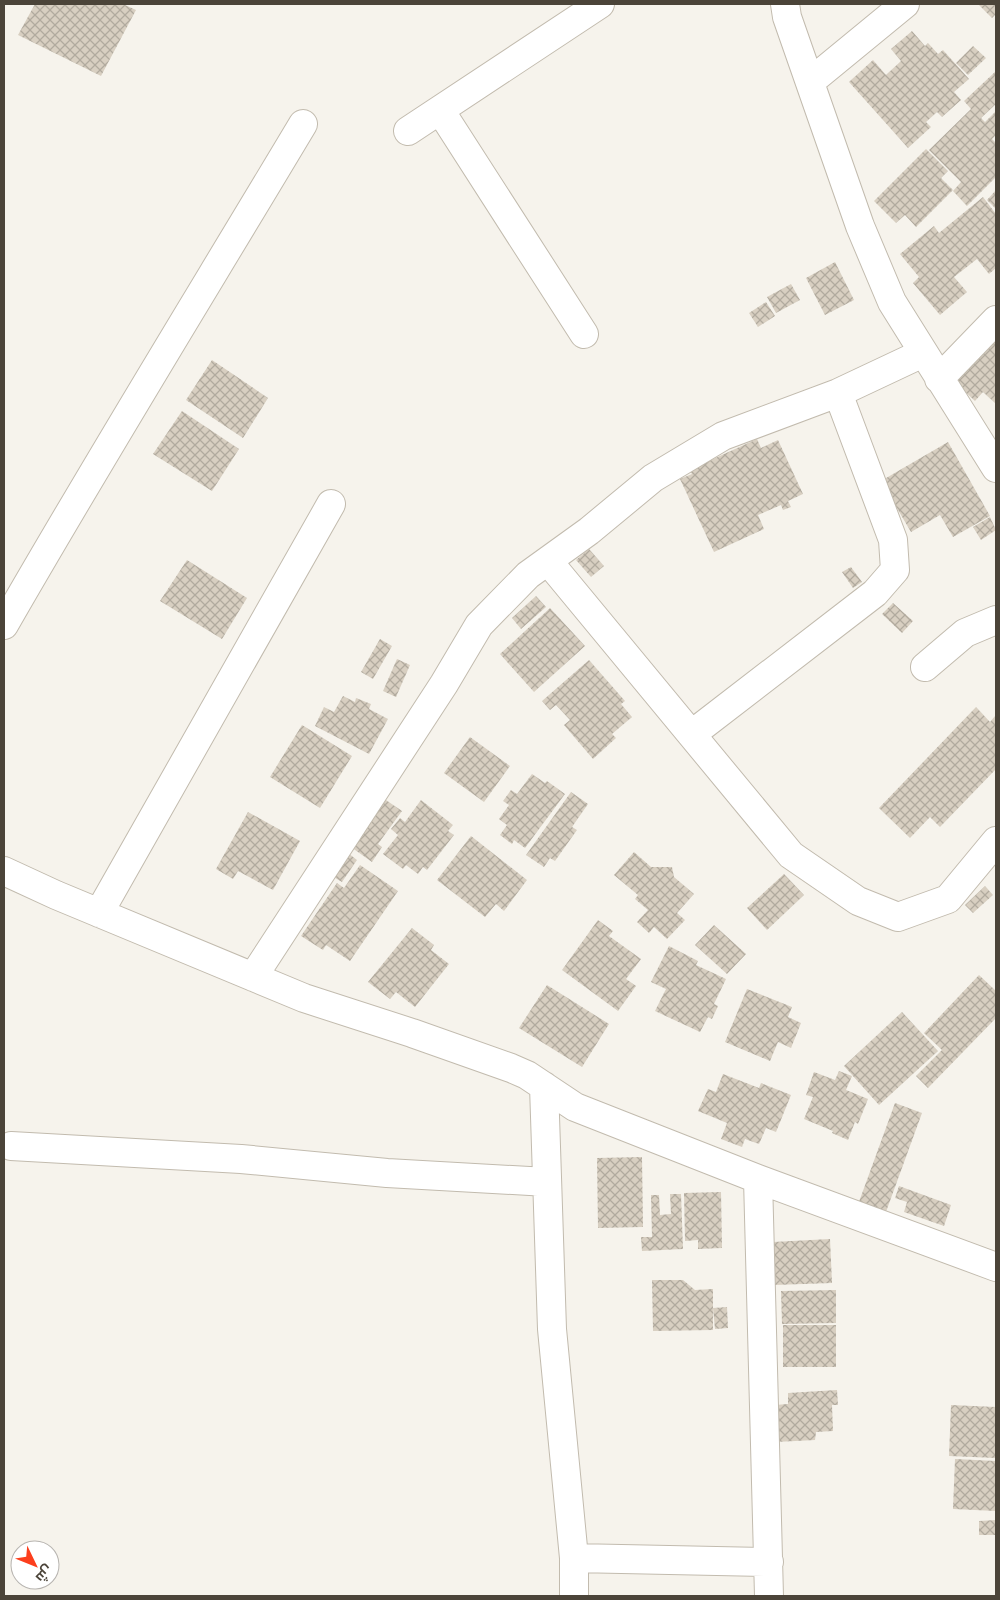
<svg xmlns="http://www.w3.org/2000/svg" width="1000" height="1600" font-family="'Fira Sans',Cairo,sans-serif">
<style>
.building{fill:url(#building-cross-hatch)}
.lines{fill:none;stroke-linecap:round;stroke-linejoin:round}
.minor-casing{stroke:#c2bbae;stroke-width:30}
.minor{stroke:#fff;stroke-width:28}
</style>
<defs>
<pattern id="building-cross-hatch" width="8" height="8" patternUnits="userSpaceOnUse" patternTransform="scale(1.25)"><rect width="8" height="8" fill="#d8cfc1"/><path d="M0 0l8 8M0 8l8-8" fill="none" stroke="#b1aa9e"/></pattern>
</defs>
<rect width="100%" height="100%" fill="#f6f3ec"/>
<path class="building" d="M35,4H123L136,10L101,76L18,35Z
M978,4H996V14L992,18Z
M912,31L925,46L928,43L938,54L943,50L969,79L954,92L961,100L942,117L937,112L926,122L931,127L908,148L849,82L873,60L886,75L901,61L891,49Z
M973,46L986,58L968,75L956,63Z
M996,71V104L981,118L985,122L996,111V138L995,136L992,139L996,143V177L967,206L953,191L961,182L929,150L971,109L964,101Z
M926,149L948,171L941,178L953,190L916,227L905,215L896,223L874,201Z
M996,190V209L987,200Z
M983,197L996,214V268L989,274L977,259L954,277L967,292L940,315L913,283L919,277L900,254L934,226L939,233Z
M835,262L854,300L825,315L806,278Z
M791,284L800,300L776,313L767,297Z
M766,302L775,316L758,327L749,313Z
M996,330V404L983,392L975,401L948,376Z
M212,360L268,398L243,438L186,400Z
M182,411L239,449L212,491L153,454Z
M757,439L761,448L778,440L803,494L788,501L791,507L783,510L781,505L758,515L764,529L714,552L680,479L692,474L689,470Z
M948,442L990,516L953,537L940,515L911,532L881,481Z
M990,517L996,530L981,540L973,527Z
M589,549L604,566L591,577L576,560Z
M187,560L247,598L222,639L160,601Z
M851,567L862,582L853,588L842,572Z
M536,596L546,607L521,629L512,618Z
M893,603L913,621L902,633L882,614Z
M550,608L585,646L534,692L500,654Z
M380,639L392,646L373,679L361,672Z
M397,659L410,665L396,697L383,691Z
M589,660L625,701L621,704L632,717L612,734L616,738L593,759L564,725L570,720L556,705L550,710L542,701Z
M343,696L355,702L356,698L371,704L369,709L388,719L369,754L315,726L324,707L334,712Z
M976,707L990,722L996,715V769L940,827L930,817L910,838L879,808Z
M302,725L352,756L320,808L270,777Z
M470,737L510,766L484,802L444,773Z
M532,774L545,783L547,781L565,794L525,848L514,840L512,844L500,835L507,825L499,819L509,805L503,801L511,790L517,794Z
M571,792L588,804L572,827L577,830L555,861L550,858L544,867L526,855Z
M383,798L402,811L378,844L382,847L372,862L348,845Z
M421,800L453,825L448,831L454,835L427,870L423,867L418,874L406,865L403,869L383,854L398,835L391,829L400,818L405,822Z
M248,812L300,841L273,890L238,871L233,879L216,869Z
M471,836L527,880L504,911L496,904L485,917L437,880Z
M634,852L651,867H672L674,877L694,894L677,913L685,920L667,939L654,927L649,933L637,922L648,910L635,899L638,895L614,875Z
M348,853L357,860L342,882L332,876Z
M360,865L398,891L350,961L326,945L323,950L301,936L337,883L344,888Z
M784,874L804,895L767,930L747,908Z
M985,886L993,895L973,913L965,905Z
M598,920L613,931L609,936L641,959L626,979L636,986L618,1011L562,970Z
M714,925L746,954L727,974L695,945Z
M412,928L434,945L431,950L449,964L415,1007L396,992L390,999L368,982Z
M669,946L698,961L696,965L726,979L714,1004L718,1006L712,1019L708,1017L700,1032L655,1011L666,989L651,982Z
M979,975L996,991V1018L928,1088L916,1076L942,1050L924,1033Z
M547,985L609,1024L582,1067L519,1028Z
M747,989L792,1007L788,1017L801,1023L791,1048L778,1042L770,1061L725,1042Z
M902,1012L938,1051L879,1105L844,1066Z
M839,1071L852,1076L846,1090L868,1099L858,1124L855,1122L848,1140L832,1133L833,1131L804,1119L813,1097L806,1095L814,1072L835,1080Z
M723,1074L759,1088L761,1083L791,1095L776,1132L766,1128L759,1144L745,1139L742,1147L721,1139L727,1123L698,1111L708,1089L716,1092Z
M895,1103L922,1113L883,1220L856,1210Z
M642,1157L643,1227L598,1228L597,1158Z
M899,1186L951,1205L944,1226L904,1212L907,1202L895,1198Z
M721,1192L722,1248L698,1249V1240L685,1241L684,1193Z
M670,1194H681L683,1249L642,1251L641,1237H652L651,1195H659L660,1215L671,1214Z
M830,1239L832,1283L775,1285L773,1242Z
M652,1280H683L695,1290L713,1289V1330L653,1331Z
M836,1290V1323L782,1324L781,1291Z
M727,1307L728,1328L715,1329L713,1308Z
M783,1325H836V1367H783Z
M837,1390L838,1405H832L833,1431L816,1432L815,1440L776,1442L775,1405L788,1404V1393Z
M951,1405L996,1407V1458L949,1456Z
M955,1459L996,1461V1511L953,1509Z
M996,1520V1535H979V1521Z"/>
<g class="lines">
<defs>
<path id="minor" d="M785,4L787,17L860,226L892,302L996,468
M810,82L905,4
M440,110L584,334
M408,131L600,4
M939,379L996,320
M548,561L791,855L858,901L898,917L948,899L996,841
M4,625C101,456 203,291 303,124
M925,667L965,633L996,620
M692,734L875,593L895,570L893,540L838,393
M4,871L56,895L304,998L412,1033L511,1068L527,1075L575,1107L758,1179L996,1267
M99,913L331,504
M253,977L444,684L479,625L528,575L589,531L653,478L723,436L838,393L923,353
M544,1086L552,1329L574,1558V1596
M11,1146L241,1159L387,1173L547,1182
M758,1179L769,1596
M574,1558L769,1562"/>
</defs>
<use href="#minor" class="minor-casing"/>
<use href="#minor" class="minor"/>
</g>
<rect width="1000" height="1600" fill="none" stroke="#4b4439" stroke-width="10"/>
<g transform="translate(35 1565) rotate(133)"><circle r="24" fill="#ffffff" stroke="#b7b4b0"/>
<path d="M0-4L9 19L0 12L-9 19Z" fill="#fc3f1d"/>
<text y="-8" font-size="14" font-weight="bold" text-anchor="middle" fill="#4b4439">ش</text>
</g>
</svg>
